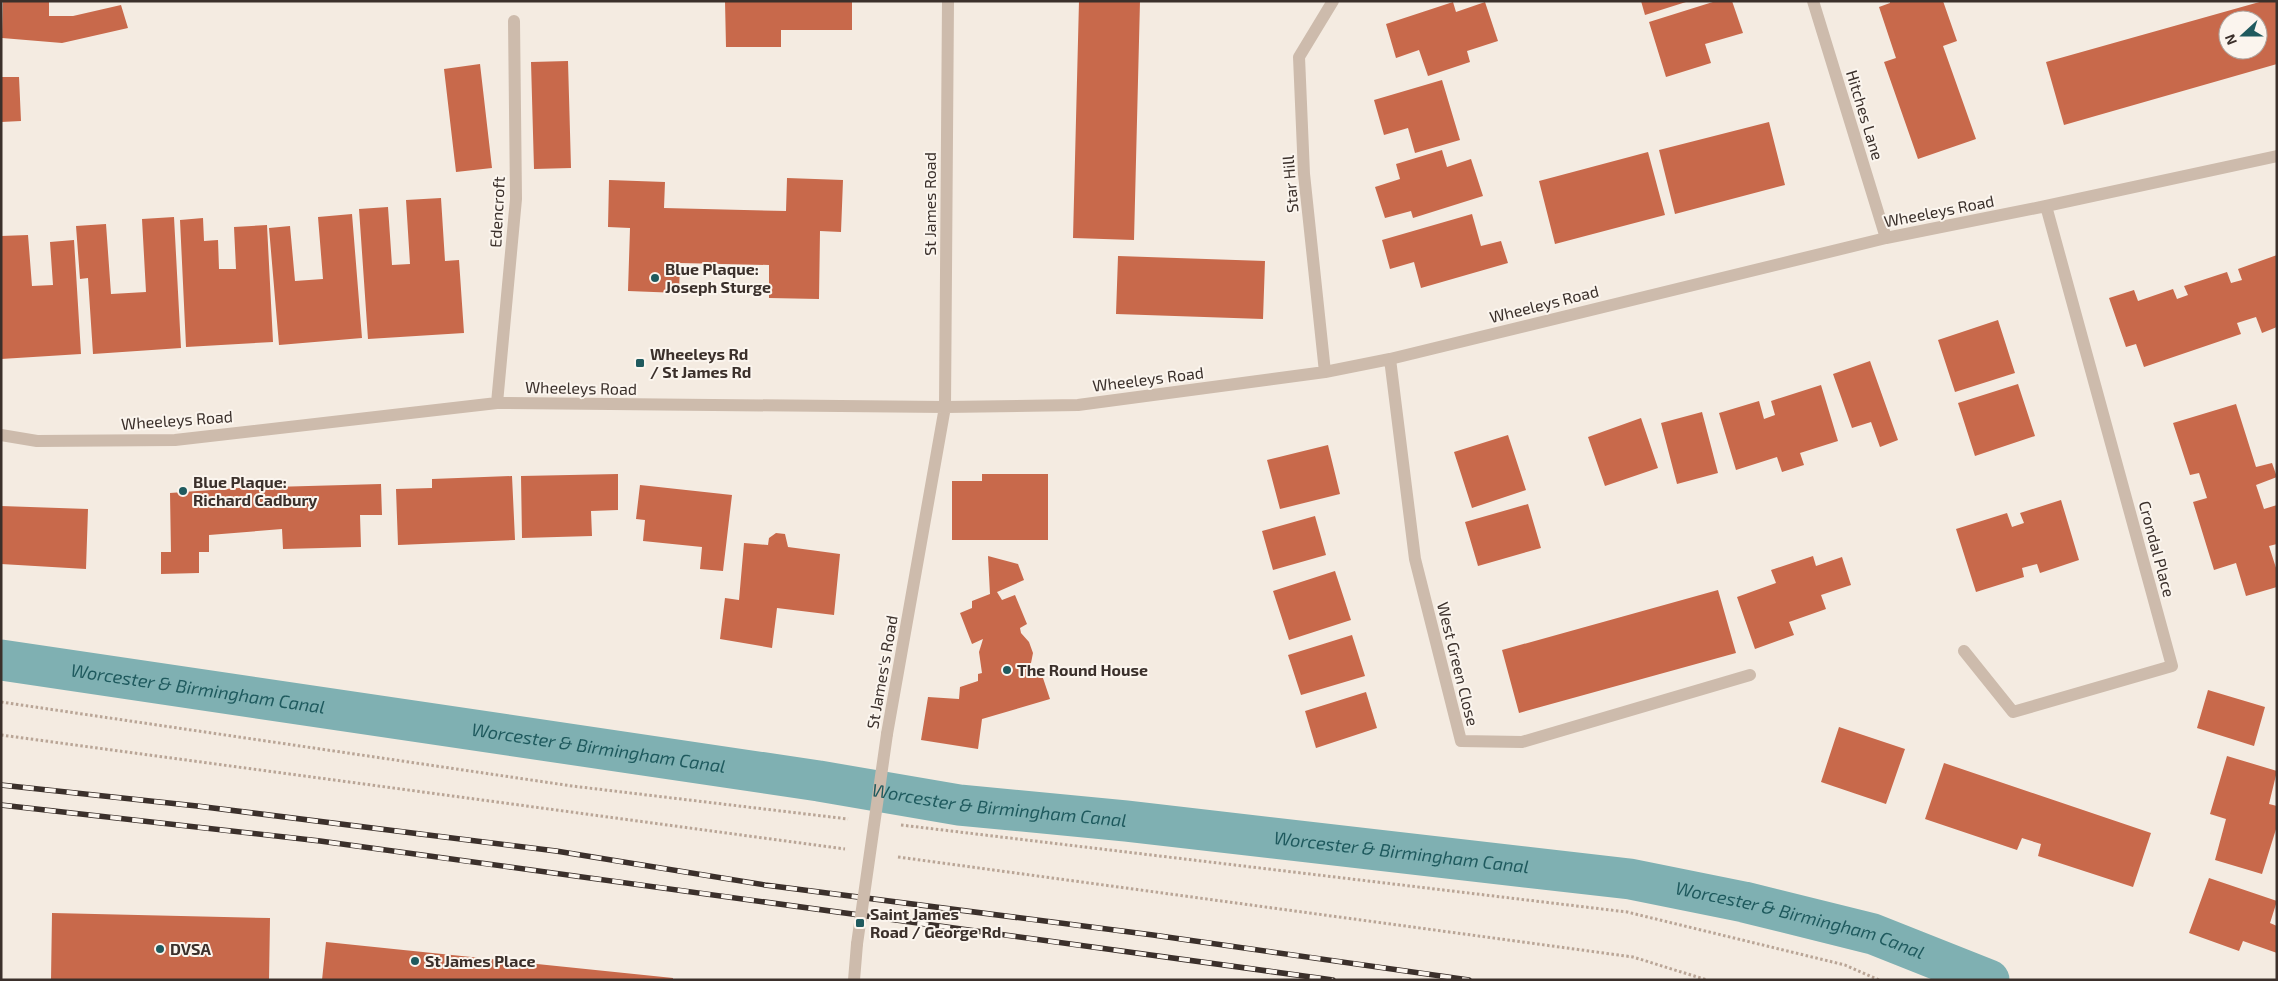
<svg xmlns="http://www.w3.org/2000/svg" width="2278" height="981" font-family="'Exo 2',sans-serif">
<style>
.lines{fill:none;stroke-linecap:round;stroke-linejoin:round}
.canal{stroke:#7fb0b2;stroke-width:41}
.building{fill:#c8694b;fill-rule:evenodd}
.path{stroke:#b9a596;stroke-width:3;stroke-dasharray:2.5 2.5;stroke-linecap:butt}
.minor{stroke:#cdbbac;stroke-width:12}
.rail-casing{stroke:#3b302b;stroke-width:5.5}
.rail{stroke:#fbf5ee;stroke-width:4;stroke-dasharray:11;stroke-linecap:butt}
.minor-bridge{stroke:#cdbbac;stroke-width:12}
.poi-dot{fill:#1f5a5e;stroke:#fbf5ee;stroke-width:2}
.labels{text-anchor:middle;stroke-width:4;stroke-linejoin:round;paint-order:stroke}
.street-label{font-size:16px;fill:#3b302b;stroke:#fbf5ee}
.poi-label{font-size:16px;font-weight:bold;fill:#3b302b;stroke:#fbf5ee;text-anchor:start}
.water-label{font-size:18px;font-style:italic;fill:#1f5a5e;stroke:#fbf5ee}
</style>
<rect width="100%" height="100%" fill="#f4ebe1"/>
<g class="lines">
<path class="canal" id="s1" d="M1,660L819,781L959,805L1126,821L1630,879L1744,902L1873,934L1989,980"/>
</g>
<path class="building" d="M3,1H49V16H73L121,5L128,28L62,43L2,38Z
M725,1H852V30H781V47H726Z
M1079,1H1140L1134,240L1073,238Z
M1641,1H1685L1686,2L1645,15Z
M1716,1H1732L1743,33L1705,44L1711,63L1666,77L1649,22Z
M1890,1H1943L1957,41L1943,46L1976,139L1918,159L1884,62L1896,58L1879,7L1890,3Z
M2263,1H2277V64L2064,125L2046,62ZM2228,20H2258V50H2228Z
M1453,2L1456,12L1485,2L1498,41L1467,51L1470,62L1428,76L1419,50L1396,58L1386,24Z
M568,61L571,168L534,169L531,62Z
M480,64L492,168L456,172L444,69Z
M1,77H19L21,121L1,122Z
M1442,80L1460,140L1415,153L1408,128L1384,135L1374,100Z
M1769,122L1785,185L1675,214L1659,150Z
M1442,150L1447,167L1471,159L1483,196L1413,218L1411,211L1385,218L1375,187L1400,179L1396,164Z
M1648,152L1665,215L1555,244L1539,181Z
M787,178L843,180L841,232L820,231L819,299L769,298V265L680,263L679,293L628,291L630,228L608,227L609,180L665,182L664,208L786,211Z
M441,198L445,261L459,260L464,333L368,339L359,209L388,207L392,265L410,264L406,200Z
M352,214L362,338L279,345L269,228L290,226L295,281L323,279L318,217Z
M1472,214L1481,246L1501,241L1508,263L1421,288L1414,262L1390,269L1382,240Z
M174,217L181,348L93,354L88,278L80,279L76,226L106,224L111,294L146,292L142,219Z
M203,218L204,241L218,240L219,269H236L234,227L267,225L273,342L186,347L180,220Z
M28,235L32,286L53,285L50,242L74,240L81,354L1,359V236Z
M2277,255V327L2262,333L2256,317L2237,323L2241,334L2144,367L2136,344L2126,347L2109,298L2134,290L2138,301L2173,289L2177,299L2188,295L2184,286L2227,272L2231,283L2242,280L2238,269Z
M1118,256L1265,261L1263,319L1116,314Z
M1998,320L2015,373L1955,392L1938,340Z
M1870,361L1898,440L1880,447L1871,422L1852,428L1833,374Z
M2018,384L2035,436L1975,456L1958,403Z
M1821,385L1838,441L1800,453L1804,465L1782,472L1777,457L1736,470L1719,413L1759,401L1764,419L1775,415L1771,401Z
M2236,404L2256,467L2272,463L2277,477L2256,485L2264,509L2277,505V544L2269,546L2277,571V587L2246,596L2236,563L2214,570L2193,502L2207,498L2199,473L2190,475L2173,423Z
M1702,412L1718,473L1677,484L1661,423Z
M1641,418L1658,468L1605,486L1588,437Z
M1508,435L1526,490L1472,508L1454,452Z
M1328,445L1340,494L1280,509L1267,460Z
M618,474V510L591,511L592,536L522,538L521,476Z
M982,474H1048V540H952V481H982Z
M512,476L515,540L398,545L396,489L432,488V479Z
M381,484L382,515H360L361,547L283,549L282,529L209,535V552H199V573L161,574V552H171L170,493L238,488Z
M640,485L732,495L723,571L700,569L702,547L643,541L645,520L636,519Z
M2061,500L2079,560L2040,573L2037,564L2022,568L2024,577L1976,592L1956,529L2007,513L2012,527L2024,523L2020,513Z
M1528,504L1541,548L1478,566L1465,522Z
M1,506L88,509L86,569L1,564Z
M1315,516L1326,555L1273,570L1262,531Z
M776,533L785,534L788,547L840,554L834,615L777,608L772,648L720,639L725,598L739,600L744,543L768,545L769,538Z
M988,556L1018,564L1024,580L997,592L1002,600L1015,595L1027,624L1020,628L1021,633L1029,642L1033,653L1030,668L1032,672L1040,669L1050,699L982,719L978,749L921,740L928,697L959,699L960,687L978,681V674L982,673L979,652L983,639L972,644L960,613L972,608V601L990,594Z
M1813,556L1816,566L1842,557L1851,585L1821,595L1826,609L1789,622L1794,635L1755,649L1737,597L1776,583L1771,570Z
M1335,571L1351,620L1289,640L1273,591Z
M1718,590L1736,653L1519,713L1502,650Z
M1352,635L1365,676L1301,695L1288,655Z
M2208,690L2265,707L2254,746L2197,728Z
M1366,692L1377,728L1316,748L1305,711Z
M1839,727L1905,749L1886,804L1821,782Z
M2227,756L2277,771L2269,804L2277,806V826L2262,874L2215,860L2226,819L2210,814Z
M1944,763L2151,833L2133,887L2038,856L2041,844L2022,838L2017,850L1925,819Z
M2209,878L2277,901L2270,923L2277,926V953L2243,941L2239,951L2189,933Z
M52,913L270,918L269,980H51Z
M326,942L673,978V980H322Z"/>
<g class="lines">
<path class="path" d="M1,702L572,786L848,819
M1,735L845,849
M901,825L1627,912L1845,965L1879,980
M898,857L1633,957L1707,980"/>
<path class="minor" d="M1813,1L1886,238
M1390,359L1415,559L1461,741L1522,742L1750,675
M1325,372L1304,174L1299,57L1333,1
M497,403L516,199L514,21
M1,435L37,441L175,440L497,403L945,407L1078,405L1325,372L1390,359L1886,238L2046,206L2277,156
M1964,651L2013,712L2172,666L2046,206
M887,734L945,407L948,1
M854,980L857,944"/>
<defs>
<path id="rail" d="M1,785L197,806L556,851L765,885L1153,935L1469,980
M1,805L320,841L1333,980"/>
</defs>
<use href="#rail" class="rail-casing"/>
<use href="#rail" class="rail"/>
<path class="minor-bridge" d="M857,944L887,734"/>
</g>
<g class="poi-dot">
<circle cx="655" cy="278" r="5"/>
<rect x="635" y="358" width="10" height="10" rx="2.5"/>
<circle cx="183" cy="491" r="5"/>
<circle cx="1007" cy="670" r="5"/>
<rect x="855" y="918" width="10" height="10" rx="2.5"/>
<circle cx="160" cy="949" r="5"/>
<circle cx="415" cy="961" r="5"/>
</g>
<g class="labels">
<g class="street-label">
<text transform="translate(1865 115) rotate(73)" y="6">Hitches Lane</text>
<text transform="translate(1290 184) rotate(-95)" y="6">Star Hill</text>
<text transform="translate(930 204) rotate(-90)" y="6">St James Road</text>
<text transform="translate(1939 211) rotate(-11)" y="6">Wheeleys Road</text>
<text transform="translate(497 212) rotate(-87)" y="6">Edencroft</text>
<text transform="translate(1544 304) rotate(-14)" y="6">Wheeleys Road</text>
<text transform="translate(1148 379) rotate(-7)" y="6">Wheeleys Road</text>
<text transform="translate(581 388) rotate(1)" y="6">Wheeleys Road</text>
<text transform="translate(177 420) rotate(-4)" y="6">Wheeleys Road</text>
<text transform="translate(2157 549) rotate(75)" y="6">Crondal Place</text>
<text transform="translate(1458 664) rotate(76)" y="6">West Green Close</text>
<text transform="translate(882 672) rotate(-80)" y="6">St James's Road</text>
</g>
<g class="poi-label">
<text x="665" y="275">Blue Plaque:<tspan x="665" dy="18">Joseph Sturge</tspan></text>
<text x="650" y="360">Wheeleys Rd<tspan x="650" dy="18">/ St James Rd</tspan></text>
<text x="193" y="488">Blue Plaque:<tspan x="193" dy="18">Richard Cadbury</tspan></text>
<text x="1017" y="676">The Round House</text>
<text x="870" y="920">Saint James<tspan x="870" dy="18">Road / George Rd</tspan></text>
<text x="170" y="955">DVSA</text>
<text x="425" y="967">St James Place</text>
</g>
<g class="water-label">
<text dy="6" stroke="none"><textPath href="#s1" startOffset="199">Worcester &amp; Birmingham Canal</textPath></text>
<text dy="6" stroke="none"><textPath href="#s1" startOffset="604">Worcester &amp; Birmingham Canal</textPath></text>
<text dy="6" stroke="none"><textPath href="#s1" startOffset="1009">Worcester &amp; Birmingham Canal</textPath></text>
<text dy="6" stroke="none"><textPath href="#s1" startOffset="1414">Worcester &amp; Birmingham Canal</textPath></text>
<text dy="6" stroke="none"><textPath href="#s1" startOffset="1819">Worcester &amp; Birmingham Canal</textPath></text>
</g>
</g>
<rect width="2278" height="981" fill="none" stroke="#3b302b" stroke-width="5"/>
<g transform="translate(2243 35) rotate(249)"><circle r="24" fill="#fbf5ee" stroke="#aea6a0"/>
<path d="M0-4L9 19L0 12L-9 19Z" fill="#1f5a5e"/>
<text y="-8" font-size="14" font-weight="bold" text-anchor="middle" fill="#3b302b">N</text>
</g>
</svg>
